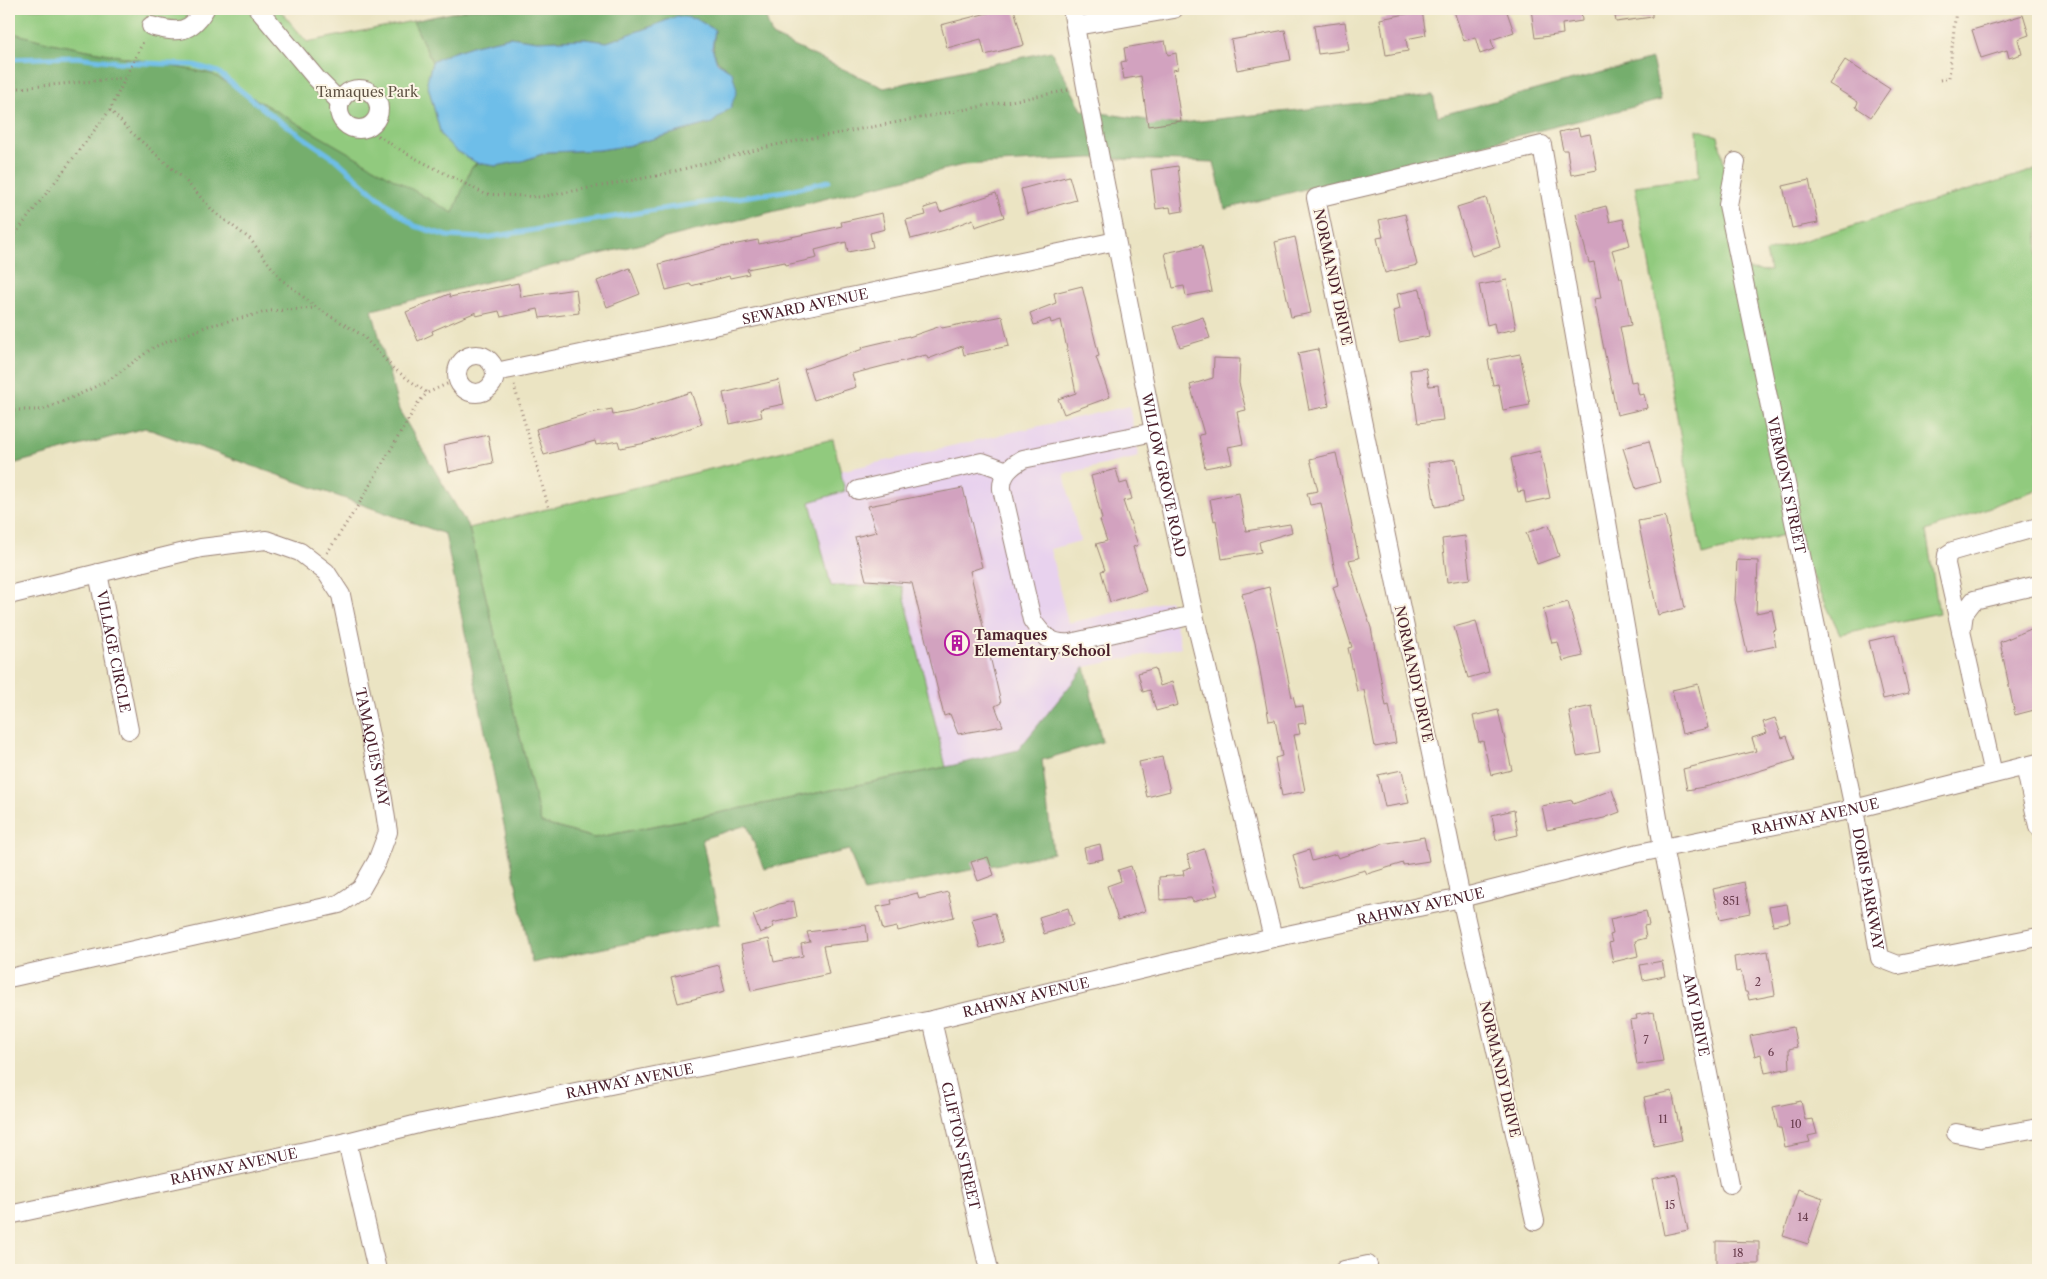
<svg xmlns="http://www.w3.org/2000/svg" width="2047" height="1279" font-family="'Libre Caslon Text',serif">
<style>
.built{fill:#e8d2ee}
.green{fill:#91ca7e;stroke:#6e7454}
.forest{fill:#74ae6d;stroke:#5f664c}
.water{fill:#6ebee9;stroke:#5c6e8a}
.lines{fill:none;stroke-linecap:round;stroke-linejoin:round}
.stream{stroke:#6ebee9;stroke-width:5}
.building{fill:#d2a2bf}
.minor-casing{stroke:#9a8277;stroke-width:20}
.path{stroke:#9a8277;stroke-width:3;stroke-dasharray:1 4;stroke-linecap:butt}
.minor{stroke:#fff;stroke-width:18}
.labels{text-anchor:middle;stroke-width:4;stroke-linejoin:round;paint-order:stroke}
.number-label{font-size:11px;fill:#6c4050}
.park-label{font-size:14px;fill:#5f5244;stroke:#fcf5e5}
.street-label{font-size:14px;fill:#4a1f2b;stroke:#fcf5e5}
.poi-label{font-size:14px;font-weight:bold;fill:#4a1f2b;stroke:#fcf5e5;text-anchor:start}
</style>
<rect width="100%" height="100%" fill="#fcf5e5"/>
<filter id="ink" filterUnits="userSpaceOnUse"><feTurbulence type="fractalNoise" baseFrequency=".02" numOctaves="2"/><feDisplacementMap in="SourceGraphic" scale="10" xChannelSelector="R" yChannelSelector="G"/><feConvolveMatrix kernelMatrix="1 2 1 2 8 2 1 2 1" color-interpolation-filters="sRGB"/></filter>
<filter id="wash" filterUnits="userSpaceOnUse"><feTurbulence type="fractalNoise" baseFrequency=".0096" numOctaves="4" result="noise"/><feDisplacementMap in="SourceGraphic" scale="20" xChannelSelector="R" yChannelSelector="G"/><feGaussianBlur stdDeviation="1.12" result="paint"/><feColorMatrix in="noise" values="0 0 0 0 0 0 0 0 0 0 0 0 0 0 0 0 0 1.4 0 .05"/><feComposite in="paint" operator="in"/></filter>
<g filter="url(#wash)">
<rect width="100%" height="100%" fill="#ebe4c3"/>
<path class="built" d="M1129,406L1139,457L1064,474L1080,541L1050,549L1068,623L1170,600L1181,647L1085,667L1018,750L946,767L594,838L469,528L833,439L840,471Z"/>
<path class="green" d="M9,9H279L307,42L413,21L432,62L427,82L441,135L455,150L477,163L471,168L453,214L212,74L51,43L9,32Z
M1697,129L1718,136L1747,270L1770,271L1766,252L2038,169V489L1926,531L1939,613L1840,634L1792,533L1702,555L1635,186L1699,177Z
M833,439L845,491L810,502L831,586H902L946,767L594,838L541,823L469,528Z"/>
<path class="forest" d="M470,9H763L772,36L884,88L1051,51L1082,110L1173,124L1433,95L1438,116L1652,59L1661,100L1225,209L1214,162L1091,158L963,165L372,310L399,410L469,528L541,823L594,838L946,767L1018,750L1085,667L1102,742L1042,760L1053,853L864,892L849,850L764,869L747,825L702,839L720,924L532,963L445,534L145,428L9,465V32L51,43L212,74L453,213L471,168L477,163L496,166L522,161L548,152L599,150L626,146L712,123L731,107L732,72C711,58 712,54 715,30L696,19L677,16L653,26L607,42L585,39L537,41L510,37L475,45L448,54L432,62L413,21Z"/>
<path class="water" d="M677,16L696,19L715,30L712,48L717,62L732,72L737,90L731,107L712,123L626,146L599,150L548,152L522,161L496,166L477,163L455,150L441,135L427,82L432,62L448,54L475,45L510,37L537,41L585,39L607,42L653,26Z"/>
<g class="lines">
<path class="stream" d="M9,59L77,57L118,62L194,65L218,72L271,115L338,161L378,197L415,226L447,236L485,238L668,208L785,191L829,181"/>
</g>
<g id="blocks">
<path class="building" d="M1003,9H1014L1024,45L985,55L981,39L947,48L941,25Z
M1461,9H1506L1514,32L1491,40L1494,49L1480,54L1475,37L1464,41L1454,11Z
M1531,9H1581L1582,21L1562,24L1563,34L1535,38Z
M1614,9H1652V17L1616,22Z
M1422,11L1426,35L1406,39L1408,51L1386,55L1380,19Z
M2023,15L2029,35L2018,39L2022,54L2009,58L2007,50L1981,58L1972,30Z
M1345,22L1349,50L1318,54L1314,26Z
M1285,30L1291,60L1237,70L1231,40Z
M1165,41L1168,55L1176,53L1178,69L1173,70L1181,121L1148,126L1141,76L1124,79L1121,62L1126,61L1124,48Z
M1845,60L1890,89L1871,117L1856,107L1858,102L1829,84Z
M1578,128L1580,136L1590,134L1597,170L1571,175L1567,150H1563L1559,132Z
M1178,166L1183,211L1171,213L1170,207L1156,209L1151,170Z
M1069,176L1076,200L1027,214L1021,189Z
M1809,180L1818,223L1792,228L1783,186Z
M996,193L1004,217L975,227L973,219L945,230L911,239L906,220L926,215L924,208L937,204L940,212Z
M1486,198L1500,247L1472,256L1457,207Z
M1606,206L1610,222L1623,219L1630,245L1612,250L1620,278H1622L1631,325L1620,327L1631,382L1636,381L1639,395L1644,394L1647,408L1617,415L1594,299L1601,298L1594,262L1589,263L1576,214Z
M882,213L885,229L870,233L873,247L848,252L846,242L815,250L817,258L786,265L785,262L747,269L749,274L730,278L729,276L691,286L690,284L666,290L659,264L722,247L758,240L759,244L842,226L841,222Z
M1405,214L1417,265L1385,273L1377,238L1383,237L1379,220Z
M1295,237L1311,313L1291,317L1275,242Z
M1202,245L1212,291L1186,296L1184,286L1173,288L1165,253Z
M630,268L640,294L607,307L597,281Z
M1507,280L1516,329L1496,333L1494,323L1487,325L1479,285Z
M518,283L521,297L576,289L579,313L540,318L538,309L501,317L499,311L476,316V312L432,331L433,334L418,341L406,312L449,294L450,297Z
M1082,286L1099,356L1096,357L1110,397L1064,414L1058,399L1076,393L1061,320L1051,323L1050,319L1034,325L1030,313L1056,303L1054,293Z
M1420,289L1429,336L1399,342L1393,311L1400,309L1397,294Z
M1002,316L1009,346L964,355L962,346L928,359L926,355L852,374L856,387L814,400L804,369L863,349L862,347L909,336V337L941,326L942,328Z
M1203,317L1210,338L1180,347L1173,327Z
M1318,349L1329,406L1309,410L1298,353Z
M1520,354L1530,405L1503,410L1498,384L1493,385L1488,360Z
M1214,358L1240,359L1239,383L1246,410L1237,412L1243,444L1228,447L1232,463L1205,468L1199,435L1204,434L1190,385L1213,378Z
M1426,368L1429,386L1438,385L1443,420L1418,423L1410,370Z
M779,380L784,404L760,409L762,417L730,424L723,393Z
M691,392L702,424L646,443L620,448L618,441L596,445L595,441L544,455L536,429L590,413L612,409L613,415L633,411Z
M488,435L493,463L449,472L444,445Z
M1649,441L1660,482L1636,489L1623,448Z
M1540,451L1550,498L1526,503L1524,491L1518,492L1511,458Z
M1336,453L1359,558L1349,560L1371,628L1386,706L1389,705L1396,743L1375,747L1364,690L1357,691L1348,648L1352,647L1333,587L1338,585L1321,503L1310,505L1307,493L1318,491L1310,459Z
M1456,459L1462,502L1435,507L1428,463Z
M1116,469L1120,484L1127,482L1132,499L1123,501L1138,545L1133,547L1146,591L1110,602L1101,571L1105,570L1096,544L1107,541L1100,520L1102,519L1091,476Z
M963,488L982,567L970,571L1001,703L995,706L1003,726L958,734L950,714L944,716L912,583L866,580L855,537L876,532L868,506Z
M1239,493L1246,531L1290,524L1292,532L1259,542L1261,552L1222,559L1216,520L1214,521L1210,499Z
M1665,516L1685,608L1658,615L1638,521Z
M1549,525L1559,556L1537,564L1526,533Z
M1465,536L1470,579L1447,582L1442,539Z
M1737,560L1758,561L1756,613L1772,610L1776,630L1773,631L1776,646L1747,652L1735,600Z
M1269,587L1292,697L1293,696L1296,707L1303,706L1306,723L1298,724L1300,734L1294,735L1305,791L1282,796L1275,758L1282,756L1275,720L1269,721L1255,643L1242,594Z
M1568,602L1583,656L1563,661L1558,642L1552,643L1543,609Z
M1476,621L1489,672L1468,678L1454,627Z
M2038,626V709L2015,715L2000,642Z
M1895,635L1909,693L1883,699L1869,641Z
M1155,668L1160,686L1172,682L1178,705L1156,711L1150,690L1143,692L1138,673Z
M1698,684L1708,728L1682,734L1672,690Z
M1592,706L1600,752L1577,756L1569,711Z
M1498,710L1512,770L1491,775L1483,741L1479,742L1473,716Z
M1775,718L1782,738L1787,736L1795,760L1709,786L1687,790L1683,769L1756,751L1752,738L1767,733L1763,722Z
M1162,757L1170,791L1147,797L1139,762Z
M1402,770L1409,803L1385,807L1378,775Z
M1612,790L1620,812L1604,818L1547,830L1542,806L1572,800L1573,804Z
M1514,810L1518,835L1496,840L1492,815Z
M1424,837L1429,861L1403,865V863L1367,874L1365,870L1302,888L1293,855L1309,850L1312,861L1336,854L1338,858L1382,844Z
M1100,844L1103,859L1087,862L1084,848Z
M1204,849L1218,895L1193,902L1191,898L1160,900L1159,877L1184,875L1183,870L1191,867L1187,855Z
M988,857L994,875L978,881L971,862Z
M1131,866L1145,911L1118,920L1107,886L1121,881L1118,870Z
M1744,882L1750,913L1720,919L1713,889Z
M948,892L954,917L898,931L897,927L883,930L877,907L892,904L891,900L917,893L919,899Z
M794,901L797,917L772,923L774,927L760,933L753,915L779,904Z
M1787,904L1790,922L1773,925L1769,907Z
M1068,908L1073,925L1044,934L1039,917Z
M1646,911L1649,925L1644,926L1646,938L1635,941L1638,956L1613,962L1609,943L1612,942L1610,935L1613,934L1610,919Z
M995,913L1003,942L980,948L972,919Z
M866,925L868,941L823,946L829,974L751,991L741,945L769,939L774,962L803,956L801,944L810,942L807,932Z
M1768,951L1775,995L1749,1000L1747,992H1745L1741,971L1736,972L1734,957Z
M1662,961L1665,976L1643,980L1640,965Z
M719,965L725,991L678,1003L671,977Z
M1654,1012L1663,1061L1637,1065L1630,1020L1637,1019L1636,1015Z
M1793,1027L1797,1047L1789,1049L1790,1068L1765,1073L1761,1054L1755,1056L1750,1036Z
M1672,1091L1682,1140L1654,1146L1644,1097Z
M1801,1101L1805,1120L1813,1119L1817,1134L1808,1136L1810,1142L1785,1147L1781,1128H1778L1773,1107Z
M1677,1175L1688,1230L1664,1235L1653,1180Z
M1798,1189L1823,1198L1808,1244L1783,1236Z
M1716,1241L1759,1242V1264H1735V1270H1716Z"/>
</g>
</g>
<g filter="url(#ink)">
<use href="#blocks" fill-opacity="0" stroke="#9a8277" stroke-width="1"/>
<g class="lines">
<defs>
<g id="minor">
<path d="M258,9L316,78L340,102"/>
<path id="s1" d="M1072,9L1086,87L1154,432L1194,615L1273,938"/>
<path d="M151,26C177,33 190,34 205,9"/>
<path d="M1076,26L1174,9"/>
<circle cx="359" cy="109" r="20"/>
<path id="s2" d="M1736,162L1728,205L1854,809L1880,958L1898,965L2038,937"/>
<circle cx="476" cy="374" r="19"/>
<path id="s3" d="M496,372L1116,241"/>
<path d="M1154,432L1023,459C1011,466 1001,474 1002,489L1032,620C1042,635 1051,645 1070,643L1194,615"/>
<path d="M858,490L982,462L1007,471"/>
<path id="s4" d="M98,573L129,730"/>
<path id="s5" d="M9,595L201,548L266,540L300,552L326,572L341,595L383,799L388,832L377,861L361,889L339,904L9,978"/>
<path d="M1962,628L1964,613L1974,600L2038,585"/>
<path d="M2025,766L2038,826"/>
<path d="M1993,774L1946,564L1947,555L1953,551L2038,527"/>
<path id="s6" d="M932,1020L989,1270"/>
<path d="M1956,1133L1981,1138L2038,1128"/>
<path d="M347,1142L377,1270"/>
<path id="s7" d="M9,1215L347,1142L422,1123L932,1020L1273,938L1461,898L1629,855L1854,809L2038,763"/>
<path id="s8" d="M1535,1221L1461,898L1316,198L1542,145L1663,847L1730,1184"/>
<path d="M1344,1270L1368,1265"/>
</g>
</defs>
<use href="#minor" class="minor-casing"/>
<path class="path" d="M1940,80L1949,78L1956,9
M9,89L124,78
M110,110L131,132L184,179L214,212L250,239L280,278L317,308L362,335L393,368L427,393
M365,128L409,155L485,194L540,197L656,176L775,145L1070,90
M9,242L110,110L144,40
M514,385L549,509
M9,410H42L76,396L109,380L154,347L208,326L270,311L316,308
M327,553L359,504L418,403L427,393L458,379"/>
<use href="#minor" class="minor"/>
</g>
</g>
<defs>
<symbol id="building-ring" viewBox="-11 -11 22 22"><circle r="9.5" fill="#fcf5e5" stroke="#b5179e" stroke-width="1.5"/><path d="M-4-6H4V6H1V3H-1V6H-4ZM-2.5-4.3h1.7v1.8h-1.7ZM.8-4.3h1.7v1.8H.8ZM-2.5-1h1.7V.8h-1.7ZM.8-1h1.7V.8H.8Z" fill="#b5179e"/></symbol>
</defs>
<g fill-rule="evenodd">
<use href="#building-ring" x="943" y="629" width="28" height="28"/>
</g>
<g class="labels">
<g class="number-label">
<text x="1731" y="905">851</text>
<text x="1758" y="986">2</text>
<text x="1646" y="1044">7</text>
<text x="1771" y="1056">6</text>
<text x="1663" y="1123">11</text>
<text x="1796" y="1128">10</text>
<text x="1670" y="1209">15</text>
<text x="1803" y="1221">14</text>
<text x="1738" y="1257">18</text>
</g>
<g class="park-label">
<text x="367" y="97">Tamaques Park</text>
</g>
<g class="street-label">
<text transform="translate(1333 277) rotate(78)" y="5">NORMANDY DRIVE</text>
<text dy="5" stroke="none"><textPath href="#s3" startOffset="316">SEWARD AVENUE</textPath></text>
<text dy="5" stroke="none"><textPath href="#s1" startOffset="475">WILLOW GROVE ROAD</textPath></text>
<text dy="5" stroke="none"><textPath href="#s2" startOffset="330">VERMONT STREET</textPath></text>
<text dy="5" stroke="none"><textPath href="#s4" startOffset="80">VILLAGE CIRCLE</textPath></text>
<text transform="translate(1414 674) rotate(78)" y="5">NORMANDY DRIVE</text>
<text dy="5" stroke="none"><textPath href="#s5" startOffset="515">TAMAQUES WAY</textPath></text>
<text dy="5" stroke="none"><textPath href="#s7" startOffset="1850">RAHWAY AVENUE</textPath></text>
<text dy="5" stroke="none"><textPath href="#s2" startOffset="742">DORIS PARKWAY</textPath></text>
<text dy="5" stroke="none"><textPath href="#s7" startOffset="1445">RAHWAY AVENUE</textPath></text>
<text dy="5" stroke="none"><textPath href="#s7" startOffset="1040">RAHWAY AVENUE</textPath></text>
<text dy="5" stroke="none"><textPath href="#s8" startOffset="2162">AMY DRIVE</textPath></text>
<text transform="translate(1500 1069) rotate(77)" y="5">NORMANDY DRIVE</text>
<text dy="5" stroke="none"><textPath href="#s7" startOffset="635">RAHWAY AVENUE</textPath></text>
<text dy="5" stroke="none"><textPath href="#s6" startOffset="129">CLIFTON STREET</textPath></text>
<text dy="5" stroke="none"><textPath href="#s7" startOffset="230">RAHWAY AVENUE</textPath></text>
</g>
<g class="poi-label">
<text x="974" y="640">Tamaques<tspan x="974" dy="16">Elementary School</tspan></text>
</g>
</g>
<rect width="2047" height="1279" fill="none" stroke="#fcf5e5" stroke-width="30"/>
</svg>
